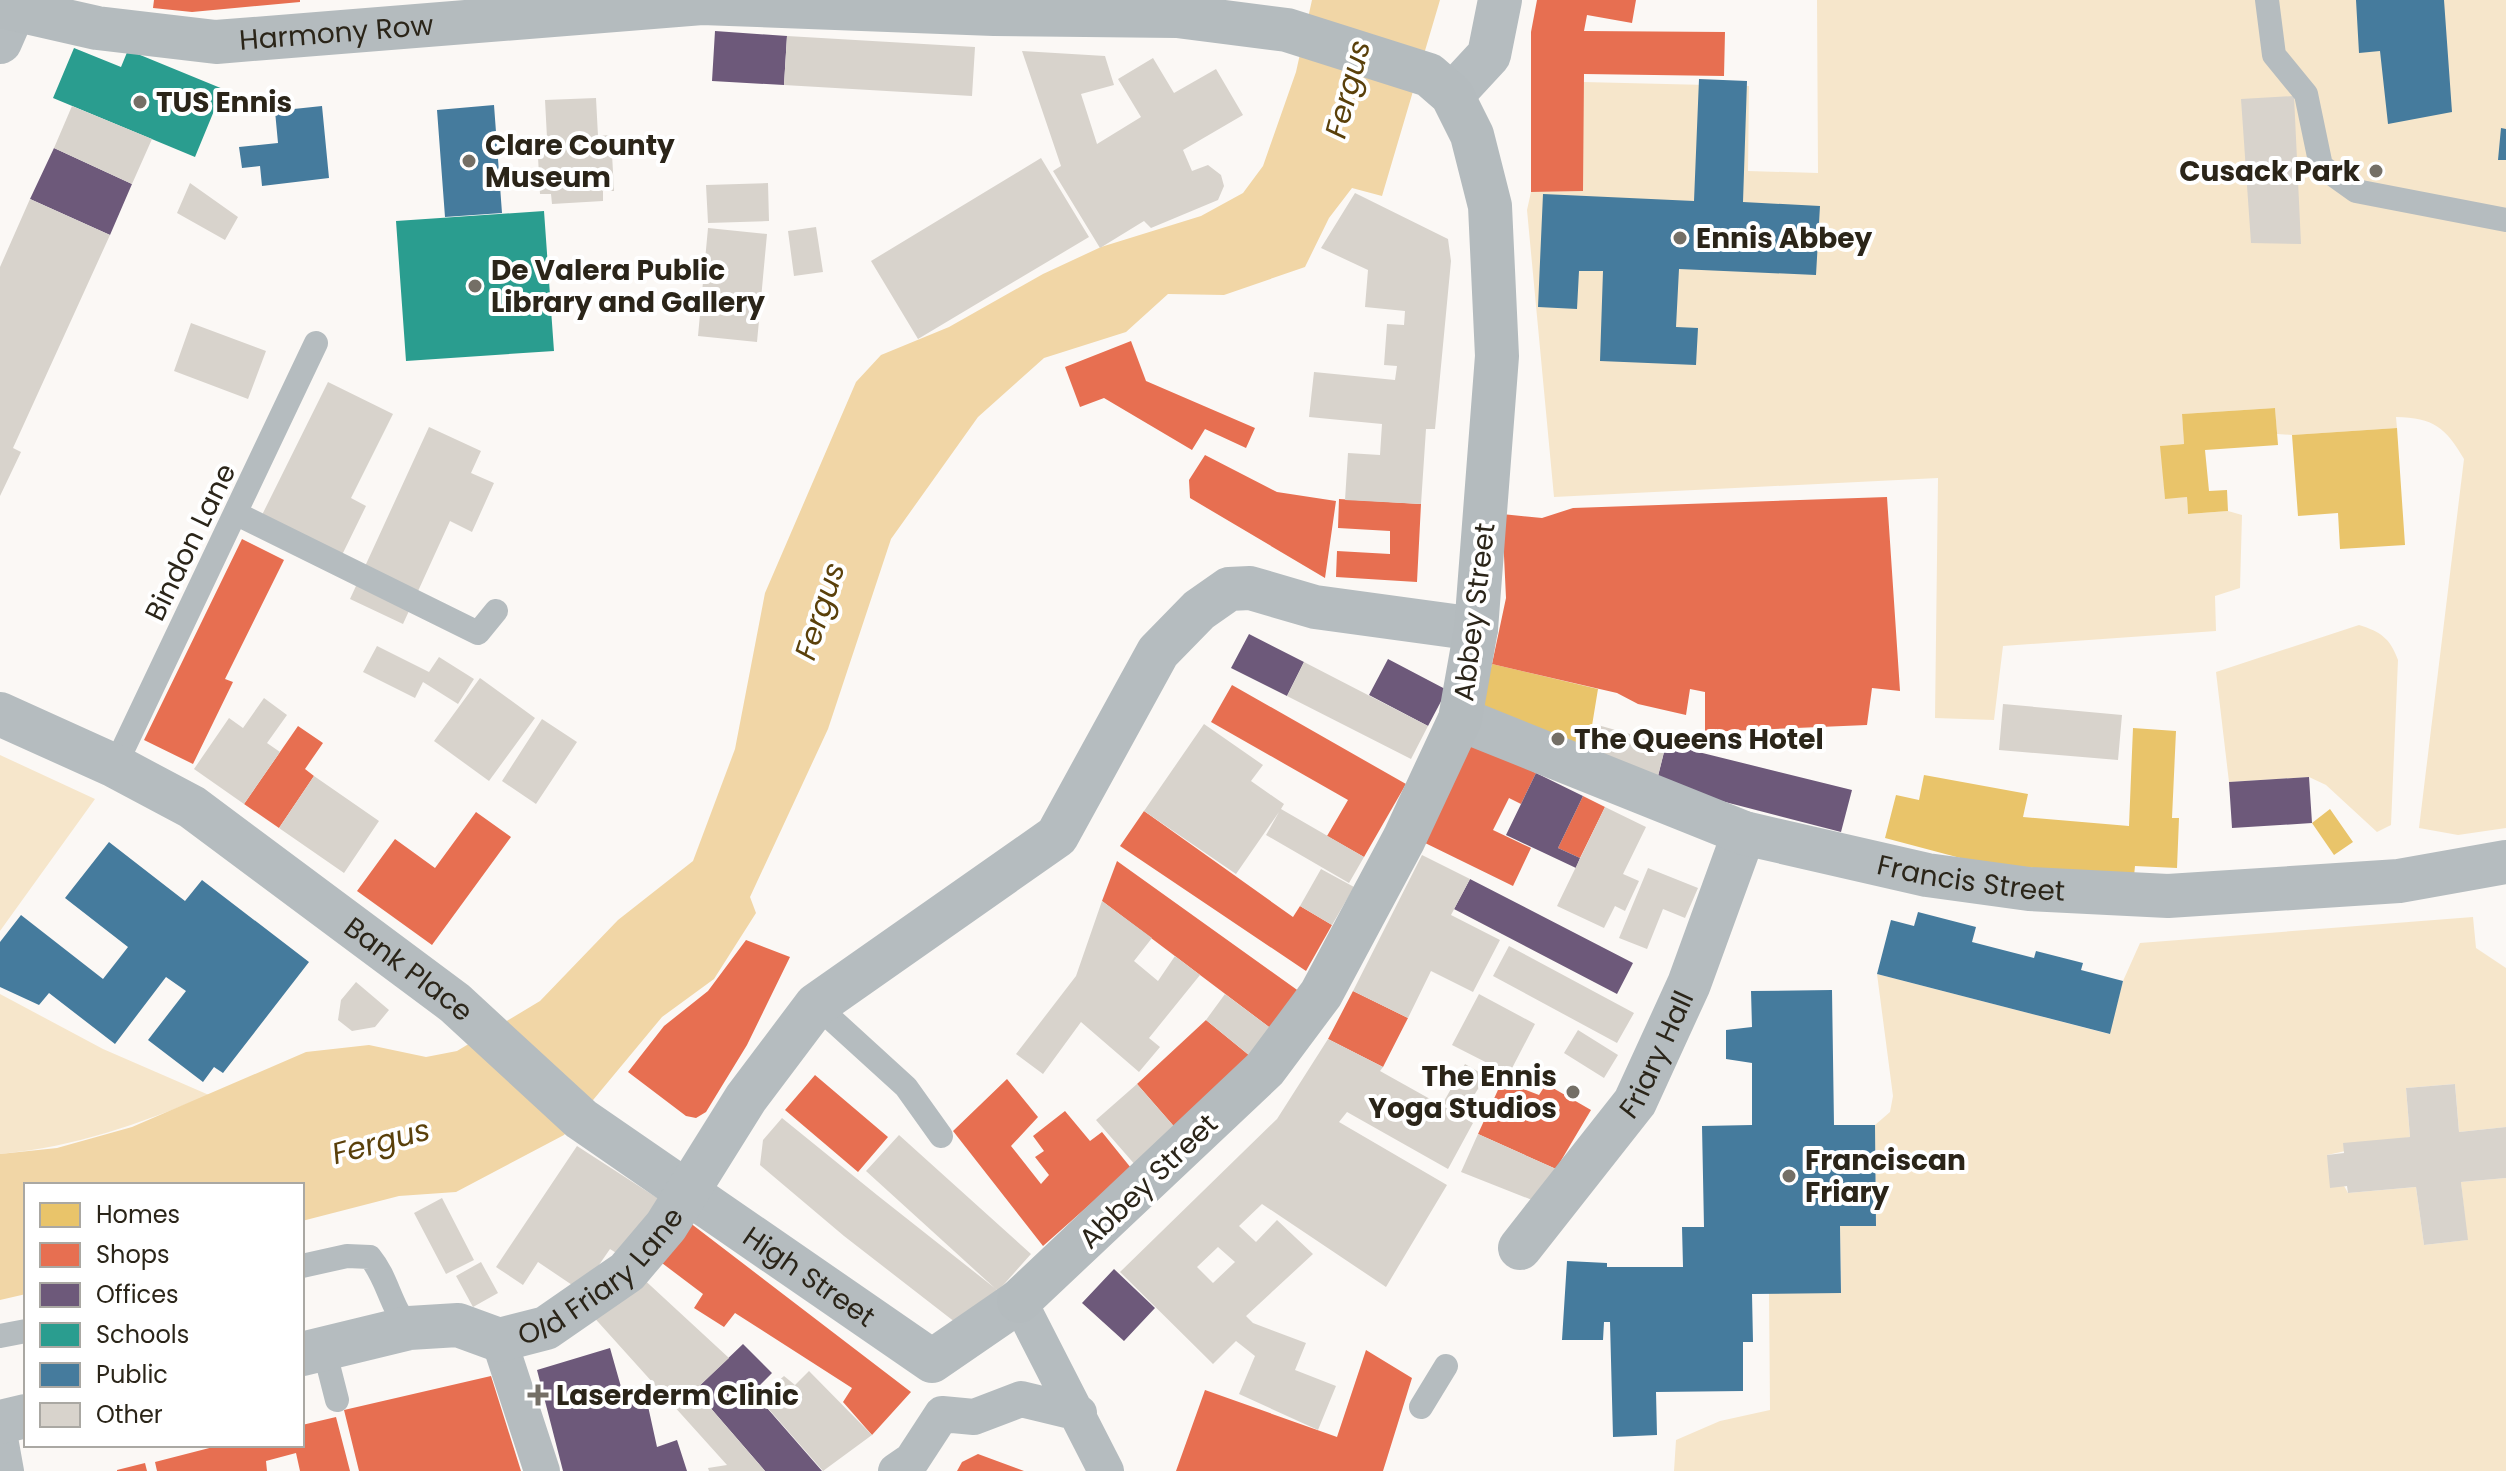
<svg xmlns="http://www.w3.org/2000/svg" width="2506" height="1471" font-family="Poppins,sans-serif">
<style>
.green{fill:#f6e6cb}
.water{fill:#f1d6a6}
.homes{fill:#e9c46a}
.shops{fill:#e76f51}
.offices{fill:#6d597a}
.schools{fill:#2a9d8f}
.public{fill:#457b9d}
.building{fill:#d8d3cc;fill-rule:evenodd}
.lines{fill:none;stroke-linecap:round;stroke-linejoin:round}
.service{stroke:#b5bcbf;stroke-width:24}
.pedestrian{stroke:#b5bcbf;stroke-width:36}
.minor{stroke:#b5bcbf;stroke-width:44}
.tertiary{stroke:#b5bcbf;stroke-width:44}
.secondary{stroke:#b4bbbe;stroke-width:44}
.poi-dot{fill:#746f66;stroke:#fff;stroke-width:3}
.labels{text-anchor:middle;stroke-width:8;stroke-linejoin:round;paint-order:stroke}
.street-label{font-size:28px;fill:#2b2519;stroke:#fff}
.poi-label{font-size:28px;font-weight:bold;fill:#2b2519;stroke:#fff;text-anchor:start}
.water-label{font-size:30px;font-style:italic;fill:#5a400a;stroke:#fff}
</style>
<rect width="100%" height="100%" fill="#fbf8f5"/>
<path class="green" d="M1817,0H2506V828L2458,835L2419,828L2464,459C2445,427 2434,418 2396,417L2397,428L2292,435L2277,434L2275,408L2182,414L2184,444L2161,446L2165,498L2187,497L2188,514L2228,511L2242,515L2240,588L2215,596L2216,631L2003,646L1994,720L1935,718L1938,478L1554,497L1527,210L1531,192L1583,191V82L1749,86L1748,171L1818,173Z
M2359,625C2381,632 2390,638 2398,660L2391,825L2377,832L2326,785L2309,777L2229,782L2216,672Z
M0,755L95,799L0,931Z
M2473,917L2476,948L2506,968V1127L2459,1132L2455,1084L2406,1088L2410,1137L2327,1155L2348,1193L2416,1187L2424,1245L2467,1240L2461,1182L2506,1178V1471H1674L1676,1440L1720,1421L1770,1410L1769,1293H1841L1840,1226H1876L1875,1125L1890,1112L1893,1096L1877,974L2109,1034L2123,981L2140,943Z
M0,994L103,1049L209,1095C136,1125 79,1146 0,1154Z"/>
<path class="water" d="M1312,0H1440L1382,196L1352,188L1329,218L1305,267L1224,295L1168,294L1126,332L1044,358L978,417L891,539L828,729L750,897L756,913L714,979L662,1017L564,1135L456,1192L399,1196L302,1221V1185H26V1294L0,1300V1154L57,1148L132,1127L306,1052L369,1045L426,1057L457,1051L540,1001L618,920L693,861L735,749L765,593L856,382L881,355L949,327L1043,274L1101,247L1201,216L1243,193L1263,166L1296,72Z"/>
<path class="homes" d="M2275,408L2278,445L2205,450L2209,491L2227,490L2228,511L2188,514L2187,497L2165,499L2160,446L2184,444L2182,414Z
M2397,428L2405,545L2340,549L2338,513L2298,516L2292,435Z
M1492,664L1598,689L1587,756L1480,710Z
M2133,728L2176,731L2172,818H2179L2177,868L2135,866L2134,876L1983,864L1885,838L1896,795L1919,800L1924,775L2028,794L2023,817L2129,826Z
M2330,809L2353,842L2334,855L2312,823Z"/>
<path class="shops" d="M154,0H300V2L192,12L153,8Z
M1537,0H1636L1632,23L1587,15L1584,31L1725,32L1724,76L1584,74L1583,191L1531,192V32Z
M1131,341L1146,381L1255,428L1246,448L1205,429L1192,450L1104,398L1080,407L1065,367Z
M1205,455L1277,492L1336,501L1325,578L1190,498L1189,480Z
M1887,497L1900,691L1872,688L1867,725L1705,732V692L1690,689L1686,715L1638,704L1617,693L1492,664L1506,598L1502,514L1542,518L1573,508Z
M1339,499L1421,504L1417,582L1336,577L1337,551L1390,554V531L1338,528Z
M242,539L284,560L225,679L233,682L193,764L144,740Z
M1232,685L1406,784L1364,857L1327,836L1348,800L1211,722Z
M298,726L323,743L305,769L314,776L279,828L244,804Z
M1470,741L1536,773L1521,804L1509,798L1493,830L1531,848L1513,886L1421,841Z
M1583,796L1605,807L1580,858L1558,848Z
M1144,811L1293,917L1300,906L1332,925L1306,971L1120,846Z
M476,812L511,837L432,945L357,891L395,839L435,868Z
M1117,861L1300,992L1273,1030L1102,901Z
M746,940L790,957L747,1045L706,1112L696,1118L686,1116L628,1072L664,1026L708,991Z
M1353,991L1408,1018L1383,1067L1328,1039Z
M1206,1020L1250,1056L1178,1131L1137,1084Z
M815,1075L888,1137L858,1172L785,1110Z
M1007,1079L1038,1117L1011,1146L1041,1184L1049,1175L1035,1157L1044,1151L1033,1136L1065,1111L1090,1141L1102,1132L1131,1168L1043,1246L953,1131Z
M1502,1081L1539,1095L1546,1084L1591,1110L1556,1169L1478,1134Z
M685,1219L911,1392L872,1435L843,1402L852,1388L735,1313L724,1327L694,1308L703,1294L654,1257Z
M1366,1350L1412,1378L1383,1471H1176L1205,1390L1337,1437Z
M491,1376L521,1471H359L344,1410Z
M336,1417L350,1471H300L296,1453L266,1461L267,1471H157L155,1462L221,1445H302V1425Z
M978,1454L1024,1471H957L962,1462Z
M145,1463L147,1471H117V1470Z"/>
<path class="offices" d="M715,31L787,36L784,85L712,81Z
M54,148L132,184L110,235L30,199Z
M1249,634L1304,662L1287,696L1231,668Z
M1388,659L1447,690L1428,726L1369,695Z
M1666,744L1852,790L1841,832L1656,784Z
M1536,773L1583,796L1558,848L1580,858L1576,868L1506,835Z
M2309,777L2312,823L2232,828L2229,782Z
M1470,879L1633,963L1617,994L1454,909Z
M1114,1269L1155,1308L1124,1341L1082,1303Z
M743,1344L772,1373L753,1392L822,1471H765L695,1390Z
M610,1348L625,1401L646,1397L657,1447L677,1440L687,1471H563L537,1370Z"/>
<path class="schools" d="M74,48L121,67L128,50L223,89L195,157L53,98Z
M544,211L554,351L406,361L396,221Z"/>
<path class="public" d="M2356,0H2444L2452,112L2388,124L2380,51L2359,53Z
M1699,79L1747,81L1743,202L1820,206L1816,275L1679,269L1676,327L1698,328L1696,365L1600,361L1603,271H1579L1577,309L1538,307L1543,194L1694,201Z
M494,105L502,213L445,217L437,110Z
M322,106L329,178L262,186L260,166L242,168L239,147L278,143L275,111Z
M2501,128L2506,129V160H2498Z
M109,842L185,901L202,880L309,962L223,1073L214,1067L203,1082L148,1040L186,991L166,977L115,1044L49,993L39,1005L0,987V942L21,915L103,979L128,947L65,898Z
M1918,912L1976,927L1972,942L2034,958L2036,951L2083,963L2081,970L2123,981L2110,1034L1877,974L1891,920L1914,926Z
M1832,990L1834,1125H1875L1876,1226H1840L1841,1293L1752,1294L1753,1342H1743V1391L1656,1392L1657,1435L1613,1437L1610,1322H1604L1603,1340H1562L1567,1261L1607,1263V1267H1683L1682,1227H1704L1702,1126L1752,1125V1063L1726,1059V1030L1752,1027L1751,991Z"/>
<path class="building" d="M787,36L975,47L972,96L784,85Z
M1022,51L1105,56L1114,85L1081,94L1097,144L1141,117L1118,79L1153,58L1174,93L1216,69L1243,115L1183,150L1192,171L1208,165L1221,175L1224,186L1218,200L1151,228L1144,221L1100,248L1053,171L1061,166Z
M2294,96L2301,244L2251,243L2241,99Z
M596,98L598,136L611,135L614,191H603V201L552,204L551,194H540L537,138H547L545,100Z
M72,106L152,139L132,184L54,148Z
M1041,158L1089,237L918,339L871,261Z
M190,183L238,217L225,240L177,213Z
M768,183L769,221L708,223L706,185Z
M1355,193L1448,239L1451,261L1435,429H1426L1421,504L1345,500L1348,453L1380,455L1382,424L1309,417L1314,372L1395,380L1397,366L1384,365L1387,324L1404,325L1405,311L1365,307L1368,270L1321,248Z
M30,199L110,235L13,448L21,452L0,496V267Z
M816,227L823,272L794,276L788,231Z
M708,228L767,234L757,342L698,336Z
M191,323L266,351L248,399L174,371Z
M328,382L393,414L351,498L366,506L342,555L262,515Z
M429,427L481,451L471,473L494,483L472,532L450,521L403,624L350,599Z
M377,646L429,672L439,657L474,679L458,704L423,682L415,698L363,672Z
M1304,662L1428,726L1411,759L1287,696Z
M480,678L535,718L489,781L434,741Z
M264,698L287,715L267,743L280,752L244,804L194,769L229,718L243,728Z
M2003,704L2122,715L2118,760L1999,750Z
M542,719L577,742L536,804L502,781Z
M1204,724L1263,765L1251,781L1284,804L1281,809L1364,857L1349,883L1266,835L1279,812L1236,874L1144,811Z
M1594,724L1666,744L1656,784L1587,756Z
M314,776L379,821L344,873L279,828Z
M1605,807L1646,827L1623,874L1639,881L1625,911L1615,906L1604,928L1557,906Z
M1422,855L1470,879L1451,915L1500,940L1473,992L1431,971L1408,1018L1353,991Z
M1648,868L1698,888L1685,918L1663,909L1647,949L1619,938Z
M1321,869L1354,887L1332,925L1300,906Z
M1102,901L1152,938L1134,961L1158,981L1175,956L1200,975L1149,1038L1160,1047L1139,1072L1081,1022L1043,1074L1016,1054L1076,976Z
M1509,946L1634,1013L1617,1043L1493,976Z
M356,982L389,1010L375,1027L352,1031L338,1020L341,1000Z
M1225,994L1273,1030L1250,1056L1206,1020Z
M1479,994L1535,1024L1509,1074L1452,1045Z
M1578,1030L1618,1055L1604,1078L1564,1053Z
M1328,1039L1383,1067L1380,1071L1473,1123L1448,1169L1347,1112L1339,1122L1447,1185L1386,1287L1262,1204L1239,1226L1256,1242L1277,1220L1313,1254L1246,1316L1253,1323L1306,1343L1295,1370L1336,1386L1318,1430L1239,1394L1255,1356L1236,1341L1213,1364L1120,1272L1277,1119ZM1218,1247L1235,1262L1213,1283L1197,1267Z
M1465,1064L1486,1076L1473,1097L1484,1104L1474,1121L1443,1103Z
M1137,1084L1178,1131L1137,1167L1096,1120Z
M2455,1084L2459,1132L2506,1127V1178L2461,1182L2468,1240L2424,1245L2416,1187L2348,1193L2347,1186L2330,1188L2327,1155L2344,1153L2343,1143L2410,1137L2406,1088Z
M782,1118L877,1195L1001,1293L960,1326L844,1236L760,1165L763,1140Z
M1478,1134L1556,1169L1537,1202L1461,1172Z
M899,1135L1031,1254L998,1291L866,1171Z
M577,1146L662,1201L624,1258L610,1249L581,1291L538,1262L523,1285L496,1267Z
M442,1198L474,1260L446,1274L414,1213Z
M481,1262L498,1293L473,1307L456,1276Z
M638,1274L729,1358L695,1390L765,1471H709L708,1468L727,1465L590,1313Z
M809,1371L872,1435L823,1471L759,1398L784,1376L795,1385Z"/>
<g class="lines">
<path class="service" d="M2267,0L2274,55L2306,94L2321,166L2356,191L2506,220
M237,514L478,633L496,611
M115,766L316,343
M816,1005L906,1087L941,1136
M302,1266L347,1256L370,1257C388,1279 390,1306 409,1328
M0,1336L26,1331
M324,1349L337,1400
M1421,1407L1446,1366
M3,1421L12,1471"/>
<path class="pedestrian" d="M1019,1301L1106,1471
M499,1340L542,1471
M942,1414L974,1417L1021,1399L1079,1413
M896,1471L912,1460L942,1414"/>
<g class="minor">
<path d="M1452,95L1489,55L1500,0"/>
<path id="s1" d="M1520,1248L1635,1102L1689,984L1744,833"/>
</g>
<g class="tertiary">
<path d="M0,42L14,10"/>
<path id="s2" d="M0,714L115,766L192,807L455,1003L581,1119L932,1361L1019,1301"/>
<path id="s3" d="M1460,719L1744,833L1927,875L2029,889L2168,896L2399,881L2506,862"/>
<path id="s4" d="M302,1354L409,1328L458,1325L499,1340L546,1328L627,1272L666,1226L746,1098L816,1005L1057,836L1158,652L1199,610L1229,589L1250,588L1315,607L1476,629"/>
<path d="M0,1422L26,1416"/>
</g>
<path class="secondary" id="s5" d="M0,6L97,28L216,42L702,3L994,14L1177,16L1287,30L1429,75L1452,95L1472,135L1490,206L1497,356L1476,629L1460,719L1404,839L1321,994L1265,1069L1019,1301"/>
</g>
<g class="poi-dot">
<circle cx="140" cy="102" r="8"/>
<circle cx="469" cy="161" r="8"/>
<circle cx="2376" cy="171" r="8"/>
<circle cx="1680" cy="238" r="8"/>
<circle cx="475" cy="286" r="8"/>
<circle cx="1558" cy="739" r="8"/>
<circle cx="1573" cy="1092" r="8"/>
<circle cx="1789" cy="1176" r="8"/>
<path d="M534 1383h8v8h8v8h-8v8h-8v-8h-8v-8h8z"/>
</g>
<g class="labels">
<g class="street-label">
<text dy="10" stroke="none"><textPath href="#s5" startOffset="340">Harmony Row</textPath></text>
<text transform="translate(190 542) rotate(-64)" y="10">Bindon Lane</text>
<text transform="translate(1474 612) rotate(-83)" y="10">Abbey Street</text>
<text dy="10" stroke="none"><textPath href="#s3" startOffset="538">Francis Street</textPath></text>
<text dy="10" stroke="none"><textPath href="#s2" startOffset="484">Bank Place</textPath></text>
<text dy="10" stroke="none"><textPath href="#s1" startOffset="238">Friary Hall</textPath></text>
<text transform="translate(1148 1181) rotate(-44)" y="10">Abbey Street</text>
<text dy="10" stroke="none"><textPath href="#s4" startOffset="326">Old Friary Lane</textPath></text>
<text dy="10" stroke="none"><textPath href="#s2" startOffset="990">High Street</textPath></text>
</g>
<g class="poi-label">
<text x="156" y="112">TUS Ennis</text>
<text x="485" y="155">Clare County<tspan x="485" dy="32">Museum</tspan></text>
<text x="2360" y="181" text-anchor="end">Cusack Park</text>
<text x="1696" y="248">Ennis Abbey</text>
<text x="491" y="280">De Valera Public<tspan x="491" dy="32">Library and Gallery</tspan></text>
<text x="1574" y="749">The Queens Hotel</text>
<text x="1557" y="1086" text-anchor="end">The Ennis<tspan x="1557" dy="32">Yoga Studios</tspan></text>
<text x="1805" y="1170">Franciscan<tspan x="1805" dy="32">Friary</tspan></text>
<text x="556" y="1405">Laserderm Clinic</text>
</g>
<g class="water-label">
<text transform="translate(1348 89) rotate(-75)" y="10">Fergus</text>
<text transform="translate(820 611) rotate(-72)" y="10">Fergus</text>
<text transform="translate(381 1142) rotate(-15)" y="10">Fergus</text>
</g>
</g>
<rect x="24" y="1183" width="280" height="264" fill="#ffffff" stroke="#aaa8a3" stroke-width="2"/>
<rect x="40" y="1203" width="40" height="24" fill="#e9c46a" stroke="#aaa8a3" stroke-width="2"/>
<text x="96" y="1223" font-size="24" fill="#2b2519">Homes</text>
<rect x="40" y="1243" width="40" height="24" fill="#e76f51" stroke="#aaa8a3" stroke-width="2"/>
<text x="96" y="1263" font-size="24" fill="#2b2519">Shops</text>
<rect x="40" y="1283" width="40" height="24" fill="#6d597a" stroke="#aaa8a3" stroke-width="2"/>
<text x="96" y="1303" font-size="24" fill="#2b2519">Offices</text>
<rect x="40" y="1323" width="40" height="24" fill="#2a9d8f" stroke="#aaa8a3" stroke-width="2"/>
<text x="96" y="1343" font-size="24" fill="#2b2519">Schools</text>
<rect x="40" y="1363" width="40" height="24" fill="#457b9d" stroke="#aaa8a3" stroke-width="2"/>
<text x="96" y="1383" font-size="24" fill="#2b2519">Public</text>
<rect x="40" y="1403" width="40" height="24" fill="#d8d3cc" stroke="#aaa8a3" stroke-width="2"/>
<text x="96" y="1423" font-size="24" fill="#2b2519">Other</text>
</svg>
